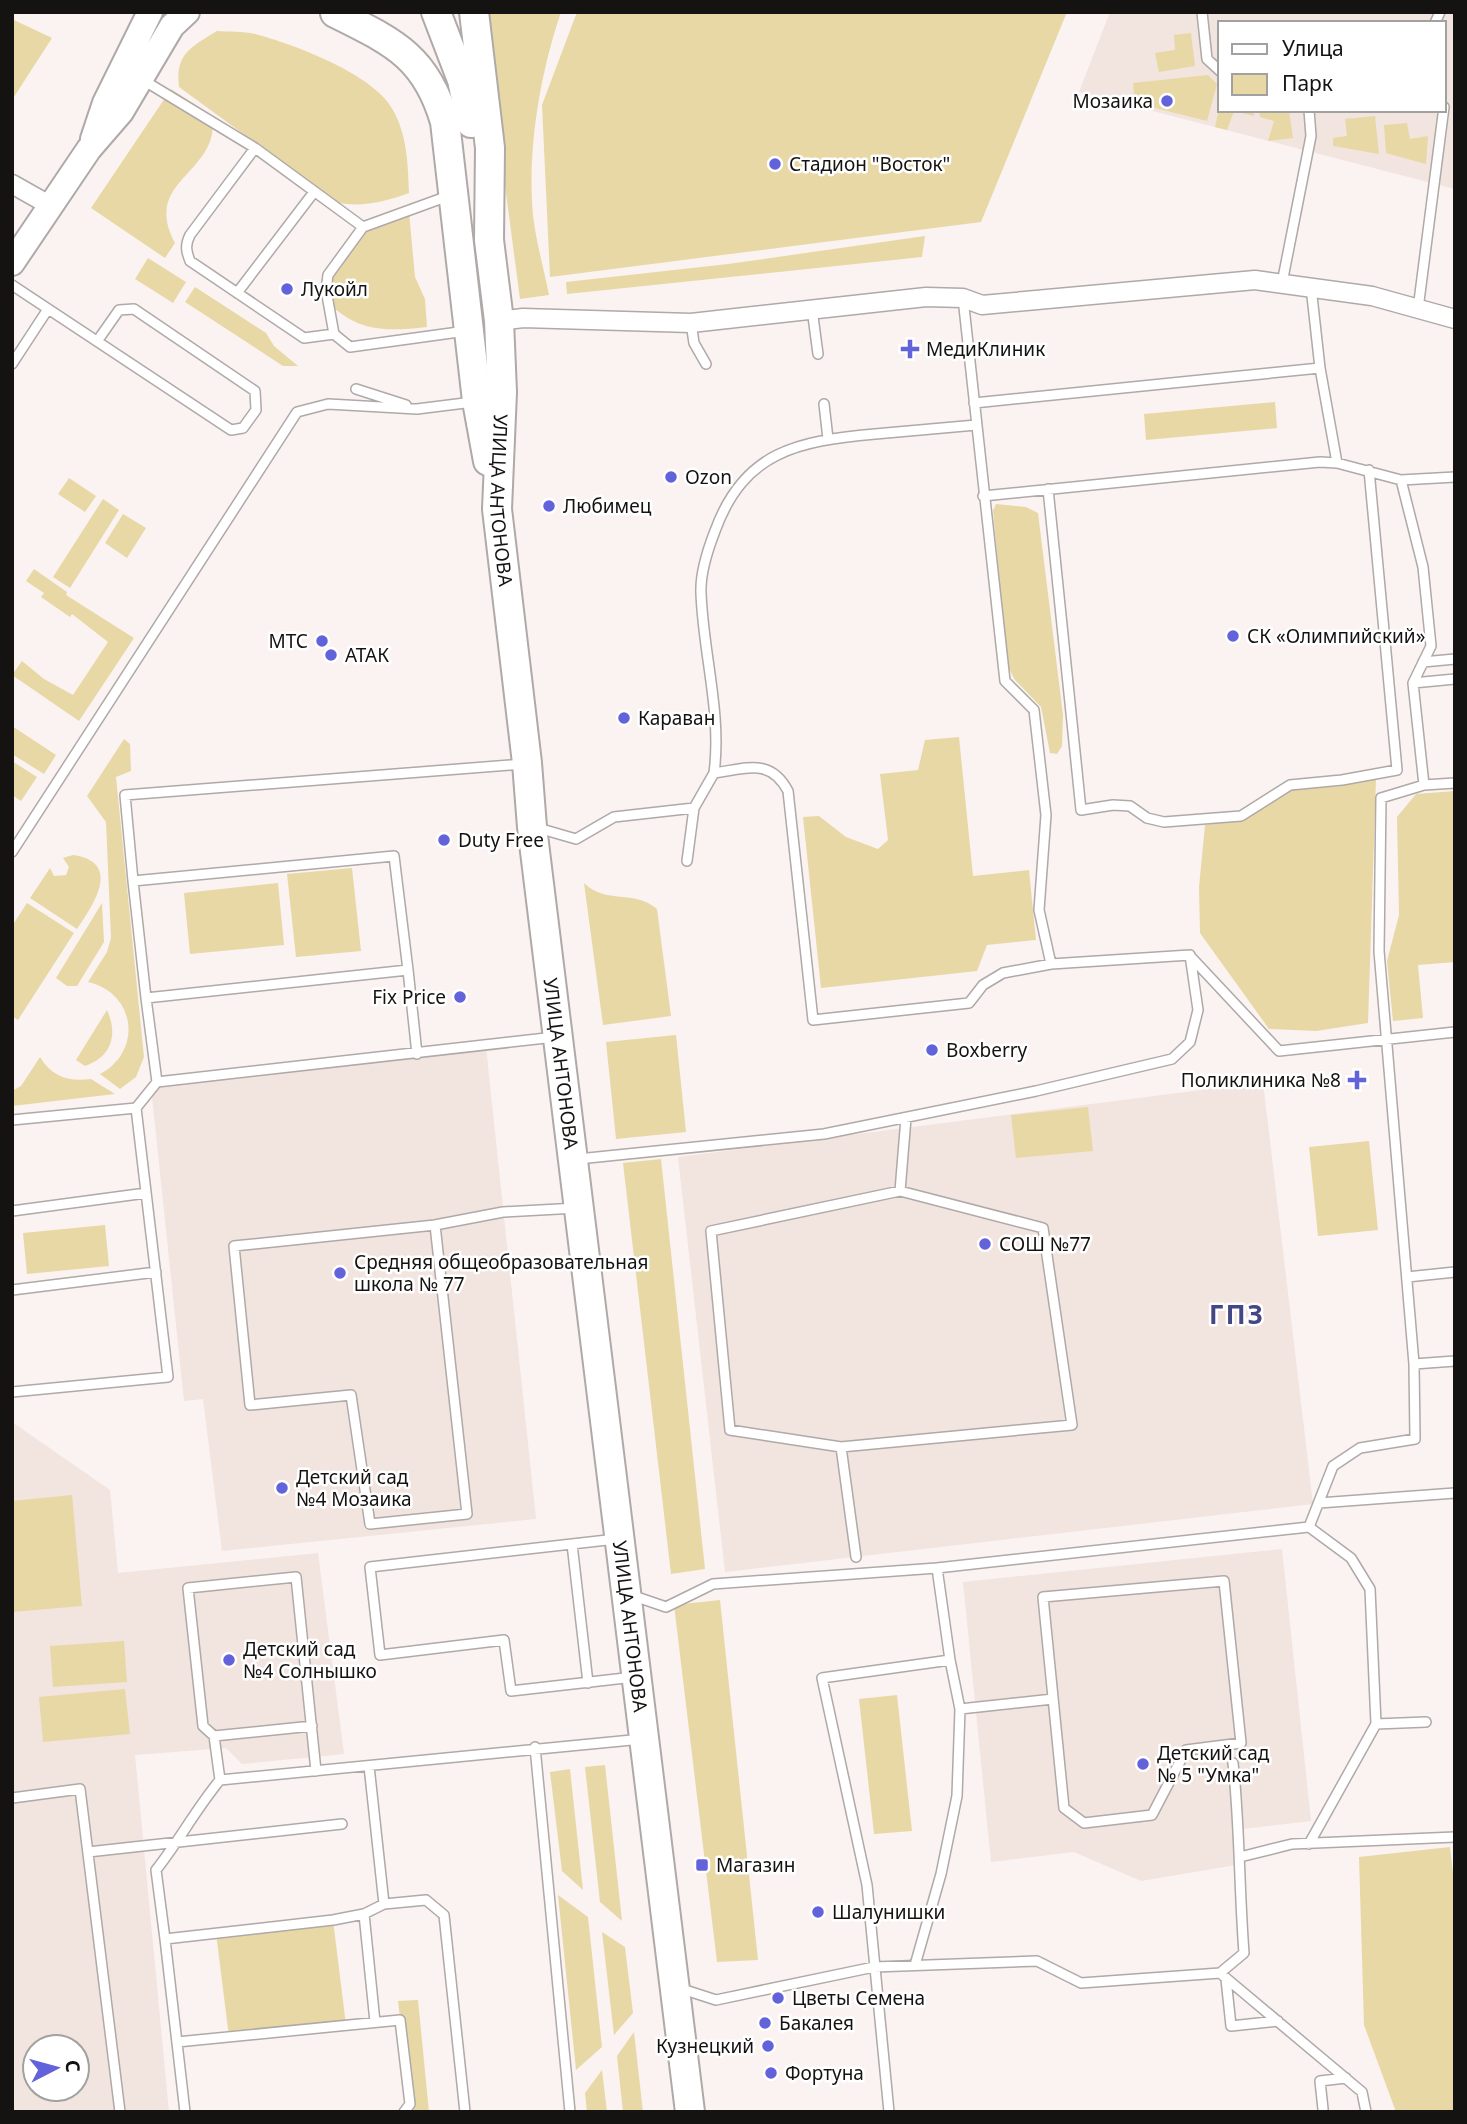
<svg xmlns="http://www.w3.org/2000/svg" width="1467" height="2124" font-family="'Noto Sans',sans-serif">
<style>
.built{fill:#f2e4de;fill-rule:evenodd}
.green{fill:#e8d8a5}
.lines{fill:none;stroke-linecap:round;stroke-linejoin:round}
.lane-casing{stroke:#afa9a7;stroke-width:12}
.street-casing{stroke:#afa9a7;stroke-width:21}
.secondary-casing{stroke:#afa9a7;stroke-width:28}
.primary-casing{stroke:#afa9a7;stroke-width:32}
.lane{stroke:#fff;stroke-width:9}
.street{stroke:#fff;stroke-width:18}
.secondary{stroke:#fff;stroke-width:24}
.primary{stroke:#fff;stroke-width:28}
.poi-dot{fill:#6262da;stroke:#fff;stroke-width:2.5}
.labels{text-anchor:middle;stroke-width:5;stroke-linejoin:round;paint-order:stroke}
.poi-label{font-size:19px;fill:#151312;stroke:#fff;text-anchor:start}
.street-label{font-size:19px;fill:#151312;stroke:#fff}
.district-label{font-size:26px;font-weight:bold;letter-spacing:2px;fill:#444785;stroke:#fff}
</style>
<rect width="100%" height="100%" fill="#faf3f1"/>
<path class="built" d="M1110,12H1455V189L1079,92ZM1220,23H1444V110H1220Z
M486,1047L536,1519L222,1551L203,1399L184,1401L151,1087Z
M1263,1082L1313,1504L725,1572L678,1157Z
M12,1422L110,1490L118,1573L318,1553L344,1754L242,1764L226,1748L135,1755L169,2112H12ZM35,2047H77V2089H35Z
M1282,1549L1311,1821L1233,1830L1236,1865L1141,1881L1074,1852L991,1862L963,1582Z"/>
<path class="green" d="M482,12H561C540,74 527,150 533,215C536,242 544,269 549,295L520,299Z
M577,12H1067L981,222L550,277L542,105Z
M12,19L52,38L12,100Z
M217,31C229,32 243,31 255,34C293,44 374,74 393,110C407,135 408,164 409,193C384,202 364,207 338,203L179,87C175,54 191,47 217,31Z
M1191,33L1195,66L1159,72L1155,53L1175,50L1174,35Z
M1208,75L1217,84L1207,121L1135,103L1133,83Z
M171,89L205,111L213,127C210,176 143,183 175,243L165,258L91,208Z
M1220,105V110H1253L1254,116L1234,111L1227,130L1215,127Z
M1259,110H1289L1293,138L1268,141L1274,121L1260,117Z
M1375,116L1379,154L1333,146V138L1347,136L1345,119Z
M1407,123L1410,139L1428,136L1426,164L1386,153L1384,125Z
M409,212L415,277L425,299L427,327C391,331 362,333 333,307L332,278L365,231Z
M925,236L922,257L567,294L566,282L728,264Z
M148,258L186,282L173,303L135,279Z
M195,287L266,333L274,346L298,366H283L185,302Z
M1275,402L1277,428L1146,440L1144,414Z
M69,478L96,496L85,512L58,494Z
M103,499L119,510L70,588L53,577Z
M996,504L1026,507L1038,513L1063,715L1062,746L1057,754L1050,753L1041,707L1015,680L1007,665L993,511Z
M123,514L146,528L127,558L105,543Z
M34,569L67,592L66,595L134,638L79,721L12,675L22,661L44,679L73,695L108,642L72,614L70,617L41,597L44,593L26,581Z
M12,726L56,755L44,774L12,754Z
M959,737L973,876L1029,870L1036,940L987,945L977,971L821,988L803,817L819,816L846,837L878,849L888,840L880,774L918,770L925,740Z
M124,739L130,744L131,771L116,777L144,1057L136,1077L120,1089L100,1074C143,1051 136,993 88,982L107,952L111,938L106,822L87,796Z
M12,761L37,777L21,801L12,795Z
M1376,779L1368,1023L1316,1031L1269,1029L1200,933L1199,887L1205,825L1244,818L1292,790L1339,786Z
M1455,791V962L1418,965L1423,1018L1393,1021L1387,961L1399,915L1397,817L1416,794Z
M73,855C123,862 93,905 77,929L30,898L50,868L54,876L66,875L69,867L63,858Z
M352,868L361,951L296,957L287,874Z
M278,883L284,945L190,954L184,893Z
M584,883C606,905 634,889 657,909L671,1016L603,1025Z
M27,903L74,933L18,1020L12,1016V926Z
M102,903L104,942L77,986H67L56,978Z
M107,1010C118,1034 112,1057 85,1066L76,1060Z
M676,1035L686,1132L616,1139L606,1042Z
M40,1057C52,1077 69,1082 91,1079L115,1094L12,1106V1091L21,1086Z
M1088,1107L1093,1151L1016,1158L1011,1115Z
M1369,1141L1378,1230L1318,1236L1309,1147Z
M661,1159L705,1569L671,1574L623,1163Z
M105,1225L109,1266L27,1274L23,1233Z
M72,1495L82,1606L12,1612V1501Z
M720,1600L758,1960L717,1962L674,1605Z
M124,1641L127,1682L53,1687L50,1646Z
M125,1689L130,1734L43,1742L39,1697Z
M897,1695L912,1831L874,1834L859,1699Z
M605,1765L622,1921L600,1902L585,1767Z
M570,1769L583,1890L562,1871L550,1772Z
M1450,1847L1455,1891V2112H1396L1364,2025L1359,1857Z
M558,1895L588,1917L602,2047L576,2070Z
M333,1920L346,2025L229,2037L216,1933Z
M602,1932L625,1947L633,2013L614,2035Z
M418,2000L429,2112H404L410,2104L398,2001Z
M634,2032L643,2112H623L617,2056Z
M602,2070L607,2112H587L585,2093Z"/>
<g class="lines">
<defs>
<path id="lane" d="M1202,12L1207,59L1220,71
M1435,23L1440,12
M143,80L255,148L363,227L451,195
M255,148L190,235C185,245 186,251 190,261L304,338L334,334
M363,227L328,275L326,290L334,334L350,347L466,331
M1282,283L1311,136L1309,110
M12,285L231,430L243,428L256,410L255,391L134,309L119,310L98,340
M237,293L314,192
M963,298L1005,681L1034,710L1046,815L1039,910L1051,964
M812,309L818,354
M1418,309L1444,107
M691,323L694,343L706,364
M12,364L48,309
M356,389L406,405
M974,403L1320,368L1311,287
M824,404L828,439
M1401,480L1455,477
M1048,489L1081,810L1113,805L1130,806L1147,818L1164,822L1241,816L1290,785L1342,780L1397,770L1369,470
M983,496L1320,462L1337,463
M1423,662L1455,659
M1413,683L1455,679
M714,773C722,713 703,653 701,593C700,573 708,549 715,531C744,451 798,441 875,434C909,431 943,428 976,425
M1424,785L1455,783
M538,828L576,839L614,817L694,808L714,773C745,769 770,757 788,791L813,1020L969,1003L983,985L1003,973L1051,964L1190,955
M12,852L297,412L328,404L417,409L473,402
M687,861L694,808
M133,881L146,998
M1191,957L1279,1051L1455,1032
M408,970L394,856L133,881L125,795L523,764
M417,1054L408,970L146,998L157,1082L555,1037
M12,1120L136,1108
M578,1159L824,1134L1036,1091L1172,1059L1190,1042L1198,1010L1190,955
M12,1211L146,1193
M435,1225L467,1514L370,1524L351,1395L250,1405L234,1246L435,1225L503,1212L577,1208
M1407,1277L1455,1272
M12,1290L156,1272
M1414,1364L1455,1361
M12,1392L168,1377L136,1108L157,1082
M841,1447L1072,1425L1043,1228L900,1191
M1319,1503L1455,1493
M1309,1527L1333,1466L1360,1448L1415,1439L1414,1364L1379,951L1381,798L1424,785L1413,683L1431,646L1423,567L1401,480L1337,463L1320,368
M616,1539L370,1567L380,1655L504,1640L511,1691L634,1677
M572,1544L588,1683
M856,1557L841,1447L730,1430L711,1231L900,1191L906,1118
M1224,1581L1241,1743L1186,1750L1152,1815L1084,1823L1064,1808L1043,1597Z
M631,1595L666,1607L713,1584L937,1568L1309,1527L1351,1558L1370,1589L1376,1724L1426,1722
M960,1709L1053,1699
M312,1726L214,1736L203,1726L188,1588L296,1577L316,1771
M214,1736L220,1780
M535,1747L570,2112
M369,1766L384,1904
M12,1798L80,1789L120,2112
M1309,1844L1376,1724
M88,1852L342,1824
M1240,1857L1292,1844L1455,1837
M364,1914L375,2022
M165,1939L156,1870C179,1841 196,1809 220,1780L642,1739
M915,1965L941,1874L957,1796L960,1709L950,1660
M1220,1973L1244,1953C1239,1889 1240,1827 1233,1763
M1226,1979L1231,2026L1278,2021
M679,1988L716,2000L874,1967L1037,1961L1081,1983L1220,1973L1362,2092L1366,2112
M177,2042L400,2020L410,2104L404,2112
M1323,2109L1320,2081L1346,2078
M185,2112L165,1939L333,1920L364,1914L384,1904L426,1900L444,1915L465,2112
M889,2112L867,1885L822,1678L950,1660L937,1568"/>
<path id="street" d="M12,184L51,206
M499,321L523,318L691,323L926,297L963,298L982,305L1255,280L1372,296L1455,319"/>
<path id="secondary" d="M93,139L105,103L150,12
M12,263L89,149L121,112L172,26L187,12"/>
<g id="primary">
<path d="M436,12L462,80L471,123"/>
<path id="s1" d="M474,12L490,148L489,240L499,321L502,392L497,509L527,763L532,827L690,2112"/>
<path d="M335,13C393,42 426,56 445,122L477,401L488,461"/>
</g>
</defs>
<use href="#lane" class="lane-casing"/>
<use href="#street" class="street-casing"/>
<use href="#secondary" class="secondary-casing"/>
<use href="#primary" class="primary-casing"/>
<use href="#lane" class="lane"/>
<use href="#street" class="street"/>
<use href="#secondary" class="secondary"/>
<use href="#primary" class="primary"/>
</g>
<g class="poi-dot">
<circle cx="1167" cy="101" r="7"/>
<circle cx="775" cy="164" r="7"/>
<circle cx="287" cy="289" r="7"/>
<path d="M906.5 338.5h7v7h7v7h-7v7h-7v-7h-7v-7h7z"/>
<circle cx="671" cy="477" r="7"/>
<circle cx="549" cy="506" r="7"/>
<circle cx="1233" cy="636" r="7"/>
<circle cx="322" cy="641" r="7"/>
<circle cx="331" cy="655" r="7"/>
<circle cx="624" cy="718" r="7"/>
<circle cx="444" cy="840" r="7"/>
<circle cx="460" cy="997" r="7"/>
<circle cx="932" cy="1050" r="7"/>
<path d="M1353.5 1069.5h7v7h7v7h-7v7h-7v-7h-7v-7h7z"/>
<circle cx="985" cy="1244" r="7"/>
<circle cx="340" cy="1273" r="7"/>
<circle cx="282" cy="1488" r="7"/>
<circle cx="229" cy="1660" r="7"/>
<circle cx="1143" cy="1764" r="7"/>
<rect x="695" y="1858" width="14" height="14" rx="3.5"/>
<circle cx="818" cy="1912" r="7"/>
<circle cx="778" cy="1998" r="7"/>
<circle cx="765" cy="2023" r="7"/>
<circle cx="768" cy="2046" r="7"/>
<circle cx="771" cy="2073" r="7"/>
</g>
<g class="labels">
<g class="poi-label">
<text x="1153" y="108" text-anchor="end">Мозаика</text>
<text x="789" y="171">Стадион "Восток"</text>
<text x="301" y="296">Лукойл</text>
<text x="926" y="356">МедиКлиник</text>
<text x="685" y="484">Ozon</text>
<text x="563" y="513">Любимец</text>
<text x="1247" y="643">СК «Олимпийский»</text>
<text x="308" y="648" text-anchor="end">МТС</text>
<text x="345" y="662">АТАК</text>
<text x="638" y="725">Караван</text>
<text x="458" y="847">Duty Free</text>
<text x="446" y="1004" text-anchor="end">Fix Price</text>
<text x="946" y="1057">Boxberry</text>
<text x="1341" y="1087" text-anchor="end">Поликлиника №8</text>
<text x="999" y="1251">СОШ №77</text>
<text x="354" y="1269">Средняя общеобразовательная<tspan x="354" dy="22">школа № 77</tspan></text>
<text x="296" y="1484">Детский сад<tspan x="296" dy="22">№4 Мозаика</tspan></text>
<text x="243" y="1656">Детский сад<tspan x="243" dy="22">№4 Солнышко</tspan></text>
<text x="1157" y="1760">Детский сад<tspan x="1157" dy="22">№ 5 "Умка"</tspan></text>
<text x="716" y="1872">Магазин</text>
<text x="832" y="1919">Шалунишки</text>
<text x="792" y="2005">Цветы Семена</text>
<text x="779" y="2030">Бакалея</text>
<text x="754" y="2053" text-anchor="end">Кузнецкий</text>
<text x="785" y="2080">Фортуна</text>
</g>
<g class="street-label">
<text dy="7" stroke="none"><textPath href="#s1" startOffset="490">УЛИЦА АНТОНОВА</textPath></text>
<text dy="7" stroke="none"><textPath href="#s1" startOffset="1057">УЛИЦА АНТОНОВА</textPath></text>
<text dy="7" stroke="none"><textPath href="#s1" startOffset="1624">УЛИЦА АНТОНОВА</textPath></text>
</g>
<g class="district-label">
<text x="1237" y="1324">ГПЗ</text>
</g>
</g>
<rect width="1467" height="2124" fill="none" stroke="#151312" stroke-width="28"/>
<rect x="1218" y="21" width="228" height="91" fill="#ffffff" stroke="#a1a1a0" stroke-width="2"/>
<rect x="1232" y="44" width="35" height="10" fill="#ffffff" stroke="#a1a1a0" stroke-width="2"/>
<text x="1282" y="56" font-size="21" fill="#151312">Улица</text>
<rect x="1232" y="74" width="35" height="21" fill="#e8d8a5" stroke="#a1a1a0" stroke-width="2"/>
<text x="1282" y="91" font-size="21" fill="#151312">Парк</text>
<g transform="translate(56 2068) rotate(84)"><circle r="33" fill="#ffffff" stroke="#a1a1a0" stroke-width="2"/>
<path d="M0-5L12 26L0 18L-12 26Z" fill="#6262da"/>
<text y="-10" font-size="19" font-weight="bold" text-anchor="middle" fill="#151312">С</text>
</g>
</svg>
